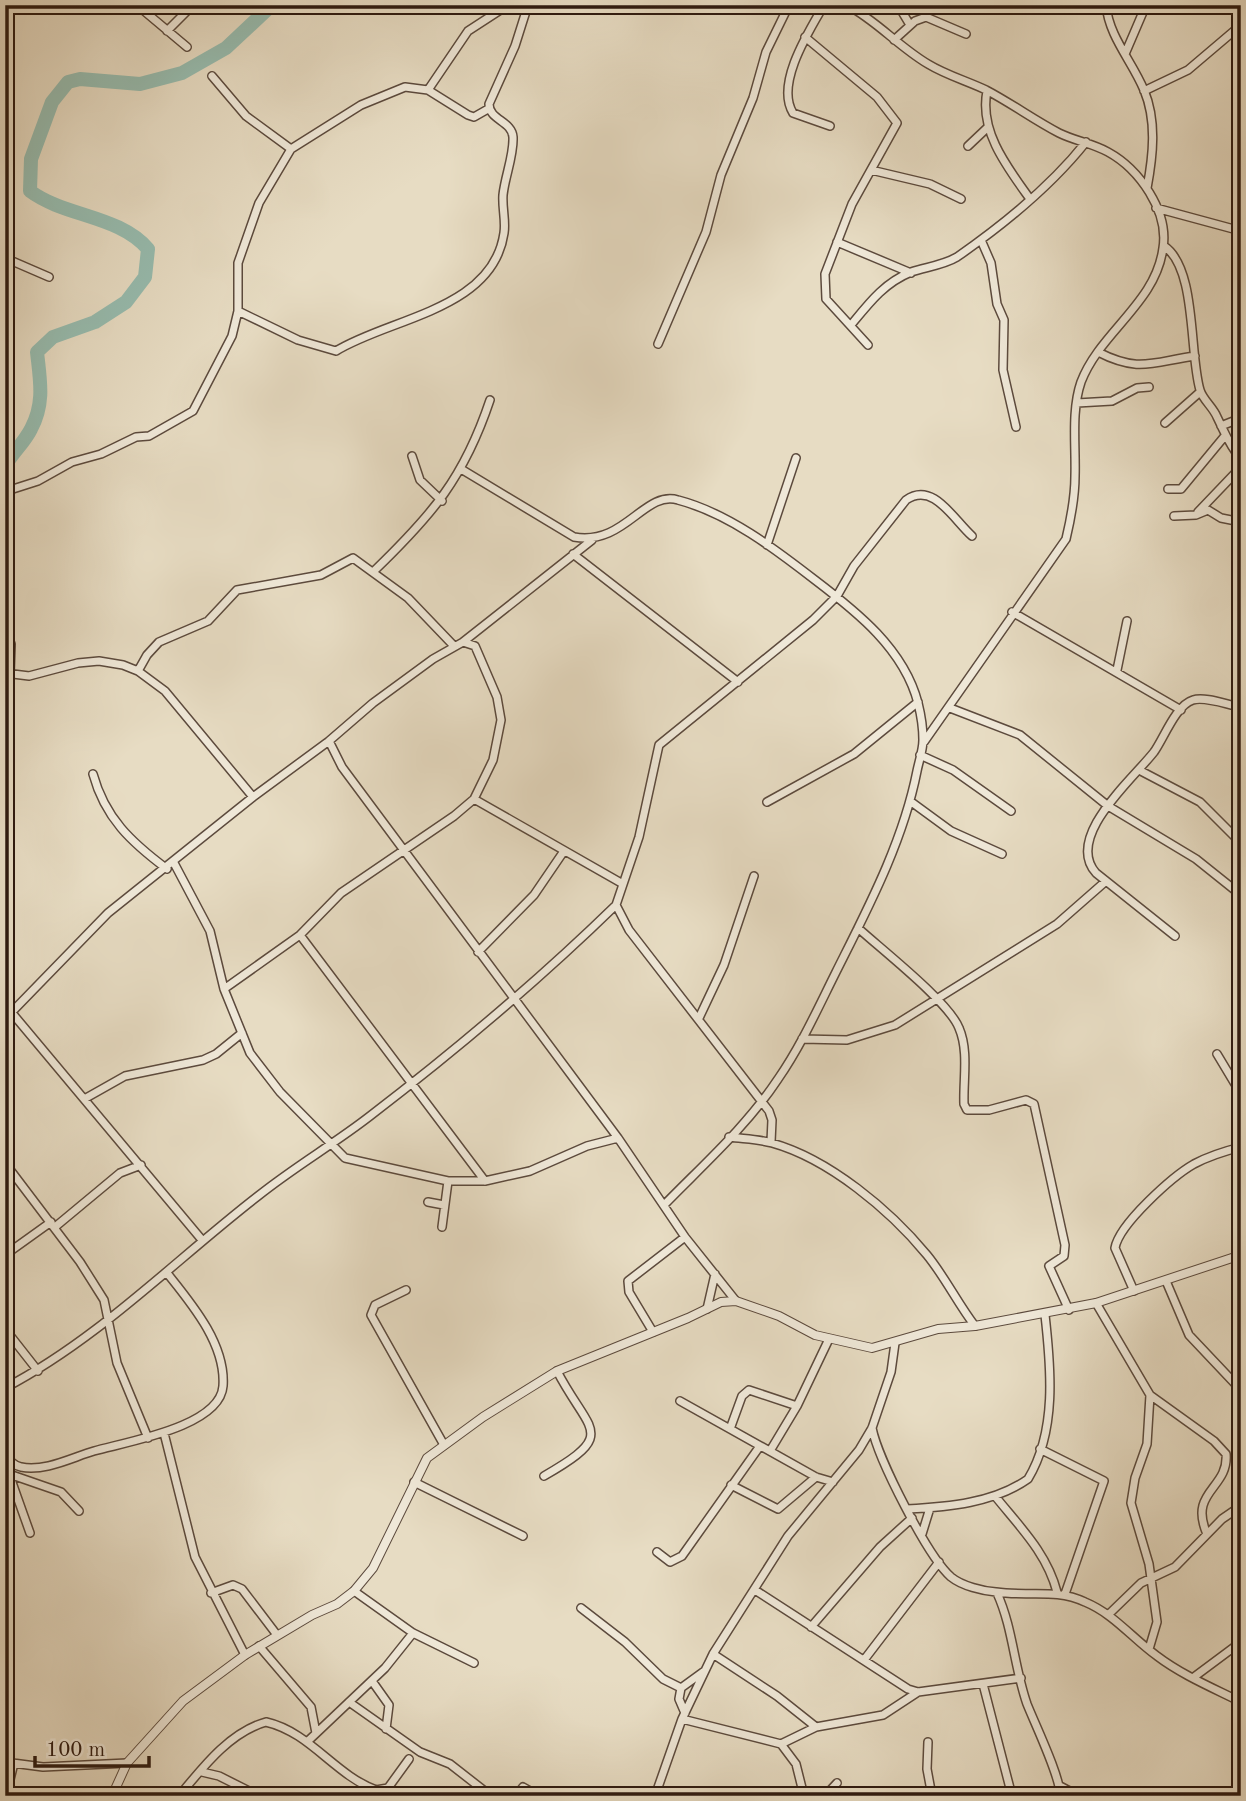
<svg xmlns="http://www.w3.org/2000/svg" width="1246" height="1801" font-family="'Old Standard TT',serif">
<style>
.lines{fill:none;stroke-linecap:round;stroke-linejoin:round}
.river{stroke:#97bcaf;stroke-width:14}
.minor-casing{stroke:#5c4a3d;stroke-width:10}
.tertiary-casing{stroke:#5c4a3d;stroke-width:10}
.minor{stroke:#efe8d8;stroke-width:7}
.tertiary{stroke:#efe8d8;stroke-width:8}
</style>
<rect width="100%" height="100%" fill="#e7dcc3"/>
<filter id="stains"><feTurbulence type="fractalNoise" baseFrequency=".00286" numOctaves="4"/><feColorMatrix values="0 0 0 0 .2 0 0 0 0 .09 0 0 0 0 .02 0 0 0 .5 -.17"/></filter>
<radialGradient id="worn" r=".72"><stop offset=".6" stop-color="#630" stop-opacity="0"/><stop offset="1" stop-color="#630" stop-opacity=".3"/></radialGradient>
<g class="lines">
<path class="river" d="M5,466C13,452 24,443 31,429C45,403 40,380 37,352L53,337L95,322L126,302L145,277L148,249C119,215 65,217 30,191L31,159L52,102L68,82L80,79L140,84L182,73L226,48L272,5"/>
<defs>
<path id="minor" d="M137,5L187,47
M824,5C809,31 775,84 793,113L830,126
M847,5C877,21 899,47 928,64C946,75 967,81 986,90C1011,103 1034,120 1059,133C1075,141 1092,143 1108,152C1139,169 1169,211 1163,248C1156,303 1100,332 1081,382C1071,411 1076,446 1075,476C1075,498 1071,518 1066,539L924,742
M898,5L910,25
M1106,5C1109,37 1132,61 1144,90C1157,121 1153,156 1147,188
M167,31L193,5
M805,37L877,97L897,123L852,204L825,274L826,299L868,345
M894,40L915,21L926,17L966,34
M1125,54L1146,5
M212,76L246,116L291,149
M428,90L468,31L508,5
M987,91C979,131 1007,167 1030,199
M1144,91L1188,70L1241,25
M968,146L987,128
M871,170L930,184L961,199
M1156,208L1241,231
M981,240L991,263L997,304L1004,320L1003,370L1016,427
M837,242L911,273
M1164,246C1197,268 1189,353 1200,390C1203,400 1213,407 1217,417C1225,433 1229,445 1241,459
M5,258L49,277
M238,311L298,340L336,351C389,318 493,310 504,233C506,221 502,208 503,195C505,176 514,155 513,137C512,121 489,120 489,104L515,46L528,5
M851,325C869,303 884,283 911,272C926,267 944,265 957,257C1003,225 1051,186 1086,142
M658,344L706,232L721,175L753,98L766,52L789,5
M1098,352C1139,373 1152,362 1195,356
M1077,403L1112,401L1137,388L1149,387
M1165,423L1200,392
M1221,426L1241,418
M412,456L420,480L442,501
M461,469L574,537C625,546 644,490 678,500C728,513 775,549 815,580C857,612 904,649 918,703C921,715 923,728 923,740C923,750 919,761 917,771C903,842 868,908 836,972C818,1008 801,1046 778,1079C747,1126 703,1165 664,1205
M13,489L38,481L72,462L101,454L136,437L149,436L193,411L232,336L238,311V263L259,203L291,149L361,105L405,87L428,90L468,115L474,117L488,109
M1168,489H1181L1224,437
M1198,512L1241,467
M1174,516L1196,515L1208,510L1221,518L1241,522
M767,545L796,458
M573,554L738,682
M374,571C432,515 464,478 490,400
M1012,612L1181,710
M5,629L11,644L10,673
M463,642L592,540
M1117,670L1127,621
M138,671L147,655L159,642L208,621L237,590L321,575L353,558L408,598L454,646
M5,673L29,676L78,663L99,661L123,665L138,671L165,691L253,797
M950,708L1020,735L1108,806L1196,859L1241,895
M329,741L342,767L618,1138L685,1237L736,1301
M920,755L953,770L1011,811
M1139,770L1200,802L1241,843
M93,774C105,818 131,842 167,869
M474,799L623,884
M910,801L951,831L1002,854
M767,802L854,754L918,702
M174,863L210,931L224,989L250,1053L280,1092L345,1158L448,1181H485L530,1171L587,1146L618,1138
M858,928C881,949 949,1002 959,1028C969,1051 963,1080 964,1104L967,1110H989L1026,1100L1034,1104L1065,1245L1064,1256L1049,1266L1069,1310
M300,935L485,1181
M1175,936L1096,873C1064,837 1133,779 1154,752C1164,738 1176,705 1193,700C1205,696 1228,705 1241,707
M478,952L534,895L564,851
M12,1013L202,1240
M699,1018L724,965L754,876
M5,1019L108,913L253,797L329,741L373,703L433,659L463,642L475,646L497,697L501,720L493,760L474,799L454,816L341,893L300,935L224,989
M802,1039L847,1040L895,1025L1057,924L1106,881
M1217,1054L1241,1094
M86,1098L125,1076L203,1060L216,1054L242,1033
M729,1137C744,1139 758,1139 772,1143C829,1159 890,1210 927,1255C945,1277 958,1304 975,1326
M771,1142L772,1120L769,1111L629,930L616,905L639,837L659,745L813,620L837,596L854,566L906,500C933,481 953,519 972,536
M5,1163L80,1262L104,1300L117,1363L148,1438
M428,1202L444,1205
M55,1227L120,1173L141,1165
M442,1227L448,1181
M5,1255L51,1222
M1166,1281L1189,1335L1241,1390
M406,1290L375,1305L371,1315L444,1445
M1134,1291L1115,1248C1119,1224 1173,1176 1194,1164C1209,1156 1225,1151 1241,1147
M1096,1303L1150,1395L1214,1441L1226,1454C1229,1489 1188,1491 1207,1534
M707,1309L715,1274
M5,1329L38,1371
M653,1332L629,1292L628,1281L685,1237
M5,1388C100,1338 174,1261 258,1196C294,1167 334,1144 370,1116C456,1050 538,981 616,905
M680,1401L816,1477L833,1482
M872,1428C878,1459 928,1557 951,1577C962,1586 983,1591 996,1592C1028,1597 1055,1588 1085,1602C1114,1614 1132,1638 1157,1656C1182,1675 1213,1688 1241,1702
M730,1429L742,1396L749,1390L797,1406
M164,1433L195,1557L245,1655
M1040,1449L1104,1481L1065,1594
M770,1451L797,1406L829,1339
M5,1454C9,1460 14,1466 21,1467C45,1472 73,1457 94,1451C125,1442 220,1427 223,1386C226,1344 191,1303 167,1273
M9,1474L61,1492L79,1511
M9,1474L30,1533
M544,1476C619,1433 589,1433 557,1371
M414,1482L523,1536
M731,1485L778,1509L816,1477
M995,1496C1019,1526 1047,1553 1057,1592
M907,1509C948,1507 994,1503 1028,1479C1057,1431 1051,1368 1045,1315
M922,1534L930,1508
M657,1552L670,1562L682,1556L760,1446
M755,1590L908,1689L918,1692L1021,1678
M354,1591L413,1633L474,1663
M211,1593L233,1585L242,1589L277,1635
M997,1593C1013,1628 1014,1667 1027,1704C1034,1722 1062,1780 1060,1796
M581,1608L625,1642L663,1679L681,1688
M1109,1614L1141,1583L1175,1567L1222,1519L1241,1506
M811,1627L880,1547L912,1518
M259,1646L311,1707L316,1733
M1149,1649L1157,1622L1149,1564L1131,1503L1135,1478L1147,1444L1150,1395
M713,1654L777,1696L816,1727
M864,1660L939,1562
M1194,1677L1241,1642
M372,1681L389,1705L386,1729
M983,1684L1012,1796
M349,1702L420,1752L450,1764L491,1796
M685,1713L679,1699L681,1688L703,1672
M682,1719L781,1744L796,1764L804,1796
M308,1741L385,1668L413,1633
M928,1742L927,1769L932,1796
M781,1744L816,1727L883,1715L918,1692
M5,1762L43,1767L127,1763
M202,1772L219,1776L259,1796
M1060,1786L1079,1796
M6,1796L14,1763
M179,1796C203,1767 230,1732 266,1722C310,1732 335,1775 376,1790L388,1788L409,1759
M516,1796L523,1787L539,1796
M655,1796L682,1719L713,1654L788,1536L859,1450L872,1428L891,1372L895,1343
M825,1796L837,1783
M1123,1796H1164"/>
<path id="tertiary" d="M112,1796L127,1763L183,1701L245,1655L312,1615L337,1604L354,1591L373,1568L427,1458L483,1417L557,1371L688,1318L721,1302L736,1301L779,1316L815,1335L872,1348L938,1329L975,1326L1096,1303L1241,1255"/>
</defs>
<use href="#minor" class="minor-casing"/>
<use href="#tertiary" class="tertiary-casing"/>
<use href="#minor" class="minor"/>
<use href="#tertiary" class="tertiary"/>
</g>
<rect width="1246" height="1801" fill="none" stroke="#e7dcc3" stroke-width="28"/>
<rect x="7" y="7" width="1232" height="1787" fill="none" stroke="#2e1a10" stroke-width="3.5"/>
<rect x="14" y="14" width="1218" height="1773" fill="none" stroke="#2e1a10" stroke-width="2"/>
<path d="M35 1756v10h114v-10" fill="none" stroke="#2e1a10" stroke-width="3.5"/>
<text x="46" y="1756" font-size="21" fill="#2e1a10" stroke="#efe8d8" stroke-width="5" paint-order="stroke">100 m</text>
<rect width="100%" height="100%" filter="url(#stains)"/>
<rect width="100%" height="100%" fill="url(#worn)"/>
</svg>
